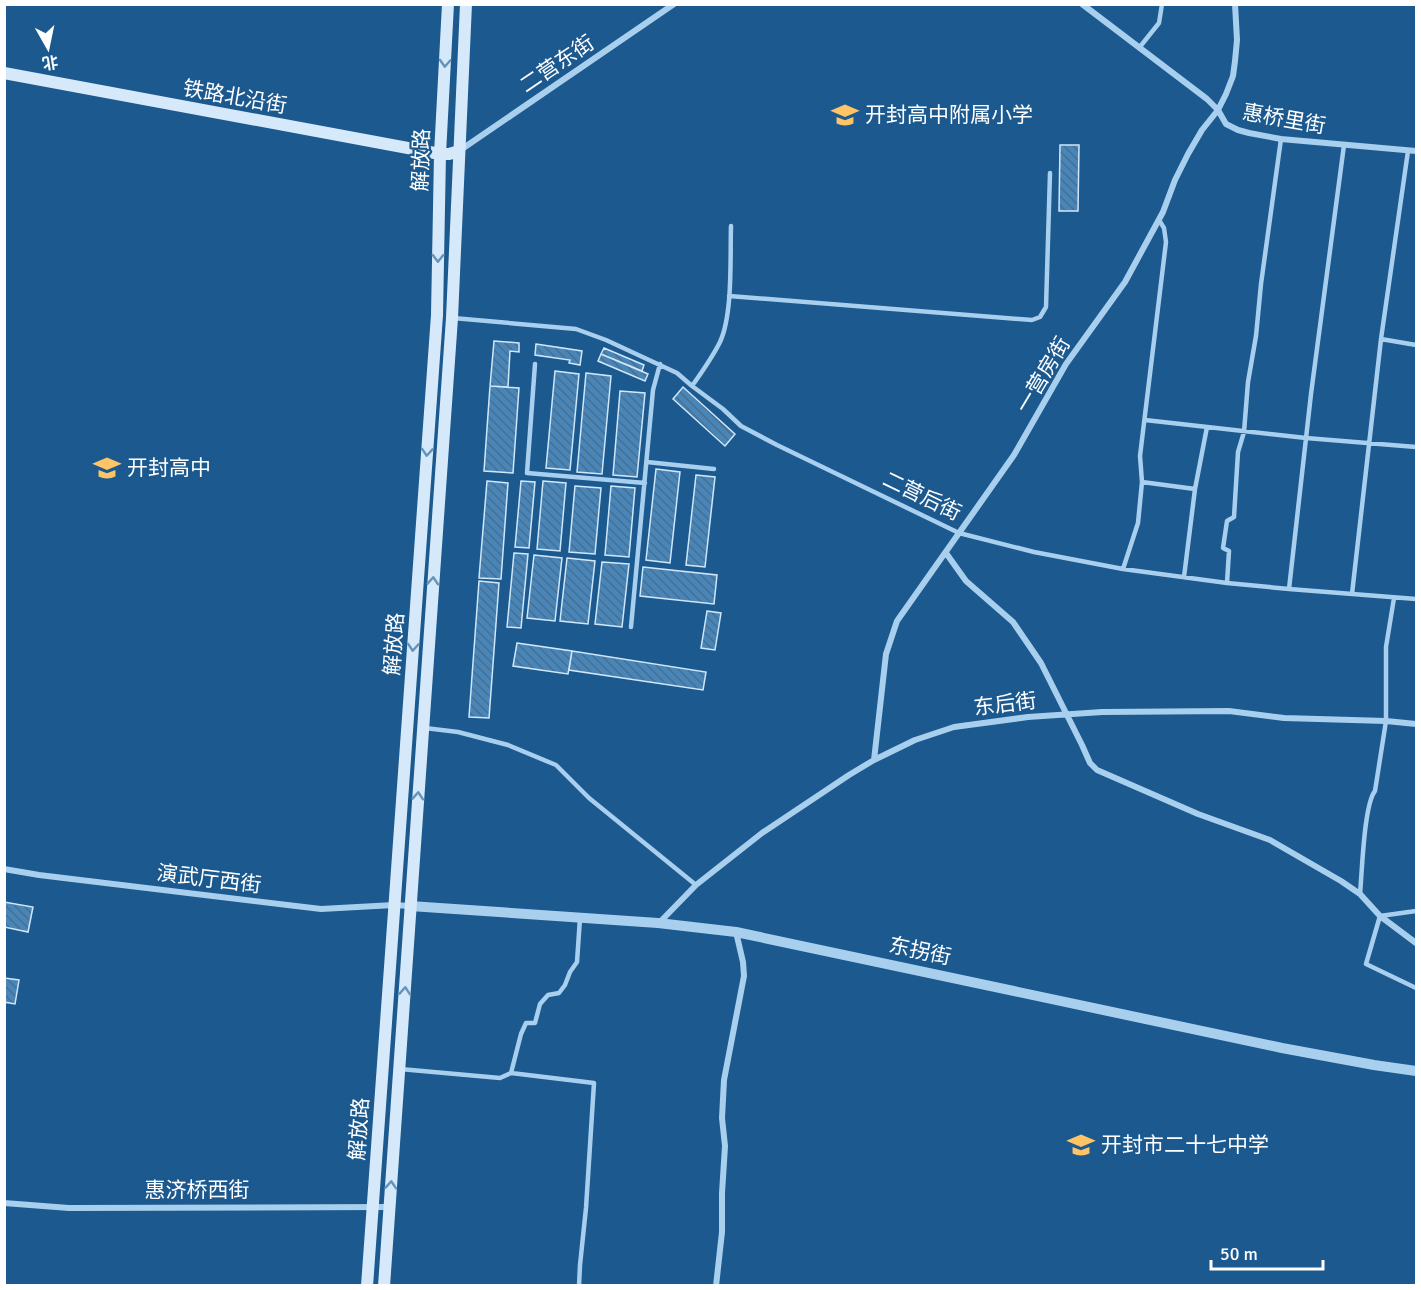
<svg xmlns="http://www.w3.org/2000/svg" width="1421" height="1290" font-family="Signika,'Noto Sans SC',sans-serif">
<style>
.building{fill:url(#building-back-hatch);stroke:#cfe7fa;stroke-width:1.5}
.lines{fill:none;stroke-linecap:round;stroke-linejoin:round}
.service{stroke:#a9cfee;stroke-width:4.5}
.minor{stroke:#a9cfee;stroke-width:6}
.tertiary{stroke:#a9cfee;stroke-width:10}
.secondary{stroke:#d6e9fa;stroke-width:12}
.oneway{stroke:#6693ba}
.labels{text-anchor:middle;stroke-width:4.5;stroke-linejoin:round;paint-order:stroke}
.street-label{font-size:21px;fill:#fff;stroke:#1b598f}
.poi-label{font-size:21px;fill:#fff;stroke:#1b598f;text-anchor:start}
</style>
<defs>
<pattern id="building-back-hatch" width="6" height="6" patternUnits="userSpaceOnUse" patternTransform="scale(1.5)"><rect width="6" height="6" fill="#4885b8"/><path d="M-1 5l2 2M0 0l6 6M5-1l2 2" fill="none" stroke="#4a6e8d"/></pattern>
</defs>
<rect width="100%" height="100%" fill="#1b598f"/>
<path class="building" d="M1060,145H1079L1078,211H1059Z
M494,341L519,343V352L510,351L508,387L490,386Z
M536,344L582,351L580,365L569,363L570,360L535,355Z
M604,348L644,365L642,371L601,354Z
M601,354L648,374L645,381L598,361Z
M555,371L579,374L570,470L546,468Z
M586,373L611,376L602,474L577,472Z
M490,386L519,388L513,473L484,471Z
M683,387L735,434L725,446L673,399Z
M620,391L645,393L637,477L613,475Z
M656,469L680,472L670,563L646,560Z
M696,475L715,477L705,567L686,565Z
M487,481L508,483L501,579L479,578Z
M521,481L535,482L529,548L515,547Z
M543,481L566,483L560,551L537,549Z
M575,486L601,488L595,554L569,552Z
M611,486L635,488L629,557L605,555Z
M514,553L528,554L521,628L507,627Z
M534,555L562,558L555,621L527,618Z
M567,558L595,561L588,624L560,621Z
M602,562L629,564L622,627L595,624Z
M643,567L717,575L714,604L640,596Z
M479,581L499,583L489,718L469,717Z
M707,611L721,613L715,650L701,648Z
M517,643L572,651L568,674L513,666Z
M572,651L706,672L703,690L569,670Z
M4,902L33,907L28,932L4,927Z
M4,978L19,980L15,1004L4,1002Z"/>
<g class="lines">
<path class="service" d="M1139,48L1159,23L1162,4
M729,296L1032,320L1040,317L1046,307L1050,173
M453,318L576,329L606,340L677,373L692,386L723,409L741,426L777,445L959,533L1034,552L1123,569L1227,583L1289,589L1416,599
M1381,339L1416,345
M535,364L527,473L645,483
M692,386C702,372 712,358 720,342C733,314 730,258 731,226
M1145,420L1306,438L1416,447
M647,462L714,469
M1142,482L1195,489
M1123,569L1138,523L1142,482L1140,456L1166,242L1164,228L1159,220
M1184,577L1195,489L1207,427
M1227,583L1229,551L1223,548L1227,521L1234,517L1238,452L1244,432L1248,382L1256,336L1261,284L1281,139
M1289,589L1311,394L1344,145
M1352,594L1381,339L1408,151
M631,627L653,390L660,364
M425,728L458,732L508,745L556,765L589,798L696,885
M1360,894C1362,873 1364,804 1375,791L1386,721V647L1394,598
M1416,911L1380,916L1366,964L1416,988
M400,1069L500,1078L511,1073L594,1083L586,1208L580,1265L579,1286
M511,1073L521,1034L526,1023H535L540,1004L548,995L559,993L565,985L570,972L577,962L580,918"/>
<path class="minor" d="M1082,4L1207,99L1218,110L1226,124L1238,130L1249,133L1281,139L1416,151
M459,151L674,4
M946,553L966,581L1013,622L1041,663L1082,745L1090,763L1097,770L1198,814L1270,840L1341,881L1360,894L1380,916L1416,943
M874,760L886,654L897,621L1014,455L1066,364L1125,282L1163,212L1175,180L1188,154L1202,130L1218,110L1226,94L1233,76L1235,61L1237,40L1235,4
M4,869L39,875L321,909L394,905L410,906
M659,923L696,885L762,833L849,775L874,760L915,740L954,727L1028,717L1102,712L1229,711L1284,718L1386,721L1416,724
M4,1203L69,1208L389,1207
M716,1286L722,1232V1193L725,1146L722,1118L724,1080L744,976L743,962L736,932"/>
<path class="tertiary" d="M410,906L658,923L736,932L1282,1048L1374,1065L1416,1071"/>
<path class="secondary" d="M4,73L440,154H449L459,151
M367,1286L437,315L440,154L448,4
M384,1286L452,318L466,4"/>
</g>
<defs><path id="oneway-chevron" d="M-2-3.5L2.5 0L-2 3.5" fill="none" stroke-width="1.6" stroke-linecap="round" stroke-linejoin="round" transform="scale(1.5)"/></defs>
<g class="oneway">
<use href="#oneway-chevron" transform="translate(445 63) rotate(93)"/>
<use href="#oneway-chevron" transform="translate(438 258) rotate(91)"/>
<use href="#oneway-chevron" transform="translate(427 452) rotate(94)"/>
<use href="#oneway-chevron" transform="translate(433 581) rotate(-86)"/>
<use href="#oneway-chevron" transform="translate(413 647) rotate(94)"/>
<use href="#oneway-chevron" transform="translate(418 796) rotate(-86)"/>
<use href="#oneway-chevron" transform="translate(405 991) rotate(-86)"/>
<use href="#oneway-chevron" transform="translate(391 1185) rotate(-86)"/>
</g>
<defs>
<symbol id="school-bare" viewBox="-9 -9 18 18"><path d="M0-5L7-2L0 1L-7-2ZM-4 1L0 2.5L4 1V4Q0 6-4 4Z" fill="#ffc466" stroke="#1b598f" stroke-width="2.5" paint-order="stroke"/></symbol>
</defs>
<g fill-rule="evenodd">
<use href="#school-bare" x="826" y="96" width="38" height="38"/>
<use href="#school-bare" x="88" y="449" width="38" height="38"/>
<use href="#school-bare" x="1062" y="1126" width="38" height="38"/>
</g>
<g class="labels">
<g class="street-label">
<text transform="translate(557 64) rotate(-34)" y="7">二营东街</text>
<text transform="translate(235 97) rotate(10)" y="7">铁路北沿街</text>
<text transform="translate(1284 119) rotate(10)" y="7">惠桥里街</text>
<text transform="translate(421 160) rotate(-88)" y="7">解放路</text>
<text transform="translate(1043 375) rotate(-59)" y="7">一营房街</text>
<text transform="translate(922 496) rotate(26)" y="7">二营后街</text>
<text transform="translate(394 644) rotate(-86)" y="7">解放路</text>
<text transform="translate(1005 704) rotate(-7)" y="7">东后街</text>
<text transform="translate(209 879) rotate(7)" y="7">演武厅西街</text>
<text transform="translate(920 951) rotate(12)" y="7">东拐街</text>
<text transform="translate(359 1129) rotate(-86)" y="7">解放路</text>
<text x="197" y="1197">惠济桥西街</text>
</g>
<g class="poi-label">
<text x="865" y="122">开封高中附属小学</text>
<text x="127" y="475">开封高中</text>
<text x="1101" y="1152">开封市二十七中学</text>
</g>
</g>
<rect width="1421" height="1290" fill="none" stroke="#ffffff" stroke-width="12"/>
<g transform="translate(48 48) rotate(171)" stroke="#1b598f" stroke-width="4.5" paint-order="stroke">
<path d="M0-4.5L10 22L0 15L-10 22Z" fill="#ffffff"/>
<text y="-9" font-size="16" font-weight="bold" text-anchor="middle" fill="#ffffff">北</text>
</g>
<path d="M1211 1260v9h112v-9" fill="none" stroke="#ffffff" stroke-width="3"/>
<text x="1220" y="1260" font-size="18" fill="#ffffff" stroke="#1b598f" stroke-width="4.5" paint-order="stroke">50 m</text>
</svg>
